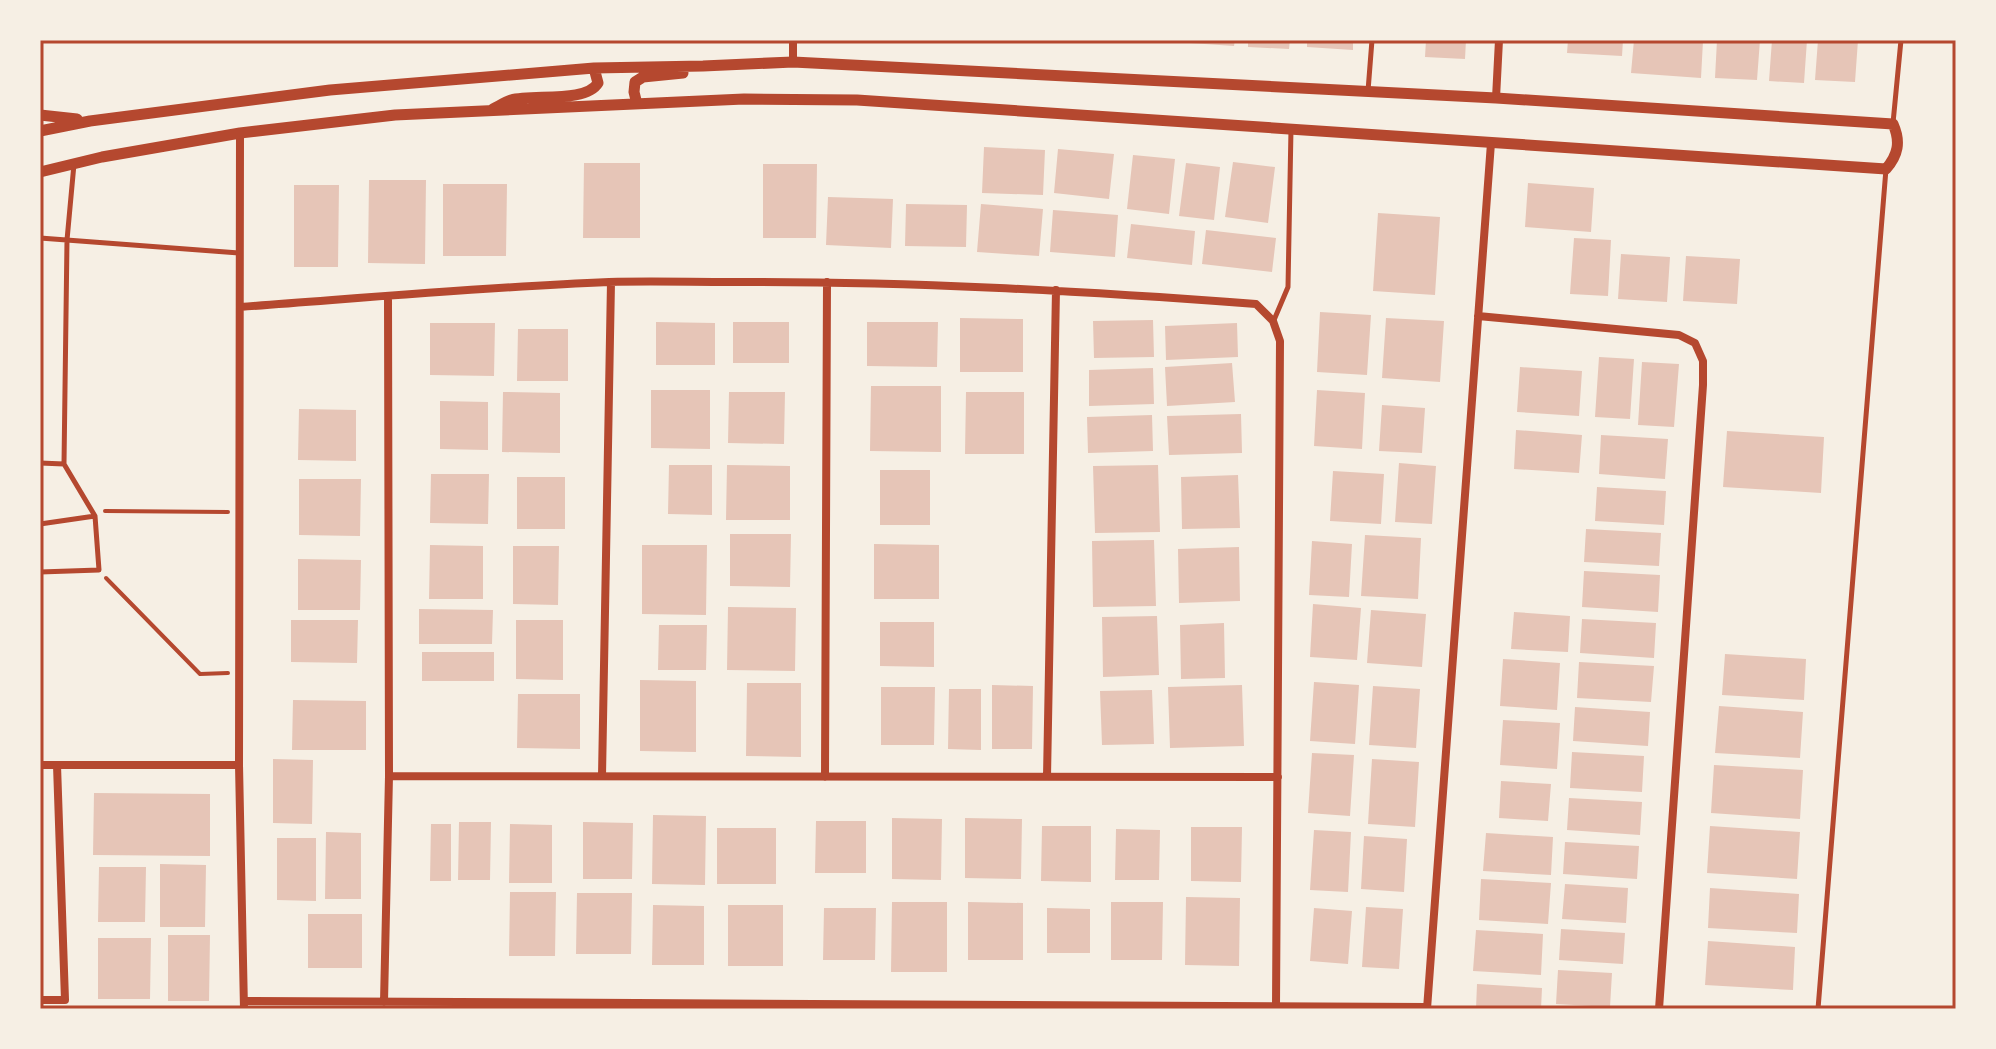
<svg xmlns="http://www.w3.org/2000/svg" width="1996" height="1049" font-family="Jost,sans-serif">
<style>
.building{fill:#e6c5b7}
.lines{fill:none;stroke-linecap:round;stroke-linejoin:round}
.path{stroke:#b5482f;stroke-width:4}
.service{stroke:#b5482f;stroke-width:5}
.minor{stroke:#b5482f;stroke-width:8}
.tertiary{stroke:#b5482f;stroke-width:11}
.neatline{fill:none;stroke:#b5482f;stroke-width:3}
</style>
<rect width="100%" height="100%" fill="#f6efe4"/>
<path class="building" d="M1190,40H1235L1234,46L1190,43Z
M1248,40H1290L1289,49L1248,47Z
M1307,40H1353V50L1307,47Z
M1426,40H1466L1465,59L1425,57Z
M1568,40H1623L1622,56L1567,53Z
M1634,40L1703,41L1701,78L1631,73Z
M1717,40H1760L1757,80L1715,78Z
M1772,40H1807L1804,83L1769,81Z
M1818,40H1858L1855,82L1815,80Z
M984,147L1045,150L1043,195L982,193Z
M1058,149L1114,154L1109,199L1054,193Z
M1133,155L1175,159L1169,214L1127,209Z
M1233,162L1275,167L1268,223L1225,217Z
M584,163H640V238H583Z
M1186,163L1220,167L1214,220L1179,216Z
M763,164H817L816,238H763Z
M369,180H426L425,264L368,263Z
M1528,183L1594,188L1591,232L1525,227Z
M443,184H507L506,256H443Z
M294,185H339L338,267H294Z
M828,197L893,199L891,248L826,245Z
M906,204L967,205L966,247L905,246Z
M981,204L1043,209L1039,256L977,252Z
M1053,210L1118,215L1115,257L1050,252Z
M1378,213L1440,217L1435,295L1373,291Z
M1131,224L1195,231L1192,265L1127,258Z
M1206,230L1276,238L1272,272L1202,264Z
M1574,238L1611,240L1608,296L1570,294Z
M1621,254L1670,257L1667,302L1618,299Z
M1686,256L1740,259L1737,304L1683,301Z
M1320,312L1371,315L1367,375L1317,372Z
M960,318L1023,319V372H960Z
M1386,318L1444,321L1440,382L1382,378Z
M1153,320L1154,357L1094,358L1093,321Z
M656,322L715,323V365H656Z
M733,322H789V363H733Z
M867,322H938L937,367L867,366Z
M430,323H495L494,376L430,375Z
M1237,323L1238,357L1166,360L1165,326Z
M518,329H568V381H517Z
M1599,357L1634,359L1630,419L1595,417Z
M1642,362L1679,364L1674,427L1638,425Z
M1232,363L1235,402L1167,406L1165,367Z
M1520,367L1582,371L1579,416L1517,412Z
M1153,368L1154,404L1089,406V370Z
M871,386H941V452L870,451Z
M651,390H710V449L651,448Z
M1317,390L1365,393L1362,449L1314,446Z
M503,392L560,393V453L502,452Z
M729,392H785L784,444L728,443Z
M966,392H1024V454H965Z
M440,401L488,402V450L440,449Z
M1382,405L1425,408L1422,453L1379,451Z
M299,409L356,410V461L298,460Z
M1241,414L1242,453L1169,455L1167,416Z
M1152,415L1153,451L1088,453L1087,417Z
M1516,430L1582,435L1579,473L1514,469Z
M1727,431L1824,437L1821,493L1723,487Z
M1601,435L1668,439L1665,479L1599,474Z
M1399,463L1436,466L1432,524L1395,522Z
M669,465H712V515L668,514Z
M727,465L790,466V520H726Z
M1158,465L1160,532L1095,533L1093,466Z
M880,470H930V525H880Z
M1333,471L1384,474L1381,524L1330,521Z
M431,474H489L488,524L430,523Z
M1238,475L1240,528L1182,529L1181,477Z
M517,477H565V529H517Z
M299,479H361L360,536L299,535Z
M1597,487L1666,491L1664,525L1595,521Z
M1586,529L1661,533L1659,566L1584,562Z
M730,534H791L790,587L730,586Z
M1365,535L1421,538L1418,599L1361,596Z
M1154,540L1156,606L1093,607L1092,541Z
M1312,541L1352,544L1349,597L1309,595Z
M874,544L939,545V599H874Z
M430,545L483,546V599H429Z
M642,545H707L706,615L642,614Z
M513,546H559L558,605L513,604Z
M1239,547L1240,601L1179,603L1178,549Z
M298,559L361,560L360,610H298Z
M1584,571L1660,575L1658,612L1582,607Z
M1313,604L1361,608L1357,660L1310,657Z
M728,607L796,608L795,671L727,670Z
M419,609L493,610L492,644H419Z
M1371,610L1426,614L1422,667L1367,663Z
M1514,612L1570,616L1568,652L1511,649Z
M1157,616L1159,675L1103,677L1102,617Z
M1582,619L1656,623L1654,658L1580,653Z
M291,620H358L357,663L291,662Z
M516,620H563V680L516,679Z
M880,622H934V667L880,666Z
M1224,623L1225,678L1181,679L1180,625Z
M659,625H707L706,670H658Z
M422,652H494V681H422Z
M1725,654L1806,659L1804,700L1722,695Z
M1503,659L1560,663L1557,710L1500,706Z
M1579,662L1654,666L1651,702L1577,698Z
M640,680L696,681V752L640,751Z
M1314,682L1359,685L1355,744L1310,741Z
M747,683H801V757L746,756Z
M992,685L1033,686L1032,749H992Z
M1242,685L1244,746L1170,748L1168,687Z
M1373,686L1420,689L1416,748L1369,745Z
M881,687H935L934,745H881Z
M949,689H981V750L948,749Z
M1152,690L1154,744L1102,745L1100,691Z
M518,694H580V749L517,748Z
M293,700L366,701V750H292Z
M1719,706L1803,712L1800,758L1715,753Z
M1575,707L1650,712L1648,746L1573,741Z
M1503,720L1560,723L1557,769L1500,765Z
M1572,752L1644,756L1642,792L1570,788Z
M1312,753L1354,755L1350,816L1308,813Z
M273,759L313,760L312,824L273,823Z
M1372,759L1419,762L1415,827L1368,824Z
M1714,765L1803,770L1800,819L1711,813Z
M1501,781L1551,784L1548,821L1499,818Z
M94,793L210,794V856L93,855Z
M1569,798L1642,802L1640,835L1567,830Z
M653,815L706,816L705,885L652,884Z
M892,818L942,819L941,880L892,879Z
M965,818L1022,819L1021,879L965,878Z
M816,821H866V873H815Z
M459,822H491L490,880H458Z
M583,822L633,823L632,879H583Z
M431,824H451V881H430Z
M510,824L552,825V883H509Z
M1042,826H1091V882L1041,881Z
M1710,826L1800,832L1797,879L1707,873Z
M1191,827H1242L1241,882L1191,881Z
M717,828H776V884H717Z
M1116,829L1160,830L1159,880H1115Z
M1314,830L1351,832L1348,892L1310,890Z
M326,832L361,833V899H325Z
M1486,833L1553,837L1551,875L1483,871Z
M1364,836L1407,839L1404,892L1361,889Z
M277,838H316V901L277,900Z
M1565,842L1639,846L1637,879L1563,874Z
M160,864L206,865L205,927H160Z
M99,867H146L145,922H98Z
M1481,879L1551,883L1548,924L1479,920Z
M1565,884L1628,888L1626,923L1562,919Z
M1710,888L1799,894L1797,933L1708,928Z
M510,892H556L555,956H509Z
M577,893H632L631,954H576Z
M1186,897L1240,898L1239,966L1185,965Z
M892,902H947V972H891Z
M968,902L1023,903V960H968Z
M1111,902H1163L1162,960H1111Z
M653,905L704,906V965H652Z
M728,905H783V966H728Z
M1366,907L1403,909L1399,969L1362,967Z
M824,908H876L875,960H823Z
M1047,908L1090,909V953H1047Z
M1314,908L1352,911L1348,964L1310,961Z
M308,914H362V968H308Z
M1561,929L1625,933L1623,964L1559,960Z
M1476,930L1543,934L1541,975L1473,971Z
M168,935H210L209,1001H168Z
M98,938H151L150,999H98Z
M1708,941L1795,947L1793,990L1705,985Z
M1558,970L1612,973L1610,1007L1556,1004Z
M1477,984L1542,988L1541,1009H1476Z"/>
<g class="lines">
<path class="path" d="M105,511L228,512
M106,578L200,674L228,673"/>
<path class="service" d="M1368,91L1372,40
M1893,123L1901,40
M40,238L239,253
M1274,320L1288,287L1291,129
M40,463L64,464
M40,524L95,516
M40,572L99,570L95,516L64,464L67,240L74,164
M1818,1009L1886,169"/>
<path class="minor" d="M793,40V62
M1496,98L1499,40
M240,133L239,765L244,1009
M240,307C363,298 486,287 609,282C649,281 690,282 730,282C906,281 1081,291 1256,304L1273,321L1280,341L1276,1006
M1478,316L1679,335L1695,343L1703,361V385L1659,1009
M40,765H239
M389,776L1278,777
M602,776L611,282
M825,777L827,282
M1047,777L1056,290
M40,1000H65L57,765
M244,1001L1427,1007
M384,1002L389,776L388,296
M1427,1009L1491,143"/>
<path class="tertiary" d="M637,104L634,92L635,82L643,77L683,73
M493,109C499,106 505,102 511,100C534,94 586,103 598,83L594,68
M40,115L77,119
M40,131L90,121L330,90L594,68L703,66L793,62L1496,98L1893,124C1901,142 1898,155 1886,169L857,100L744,99L395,115L240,133L102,157L40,172"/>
</g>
<rect width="1996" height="1049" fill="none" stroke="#f6efe4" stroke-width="84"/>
<rect x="42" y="42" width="1912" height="965" class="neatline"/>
</svg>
